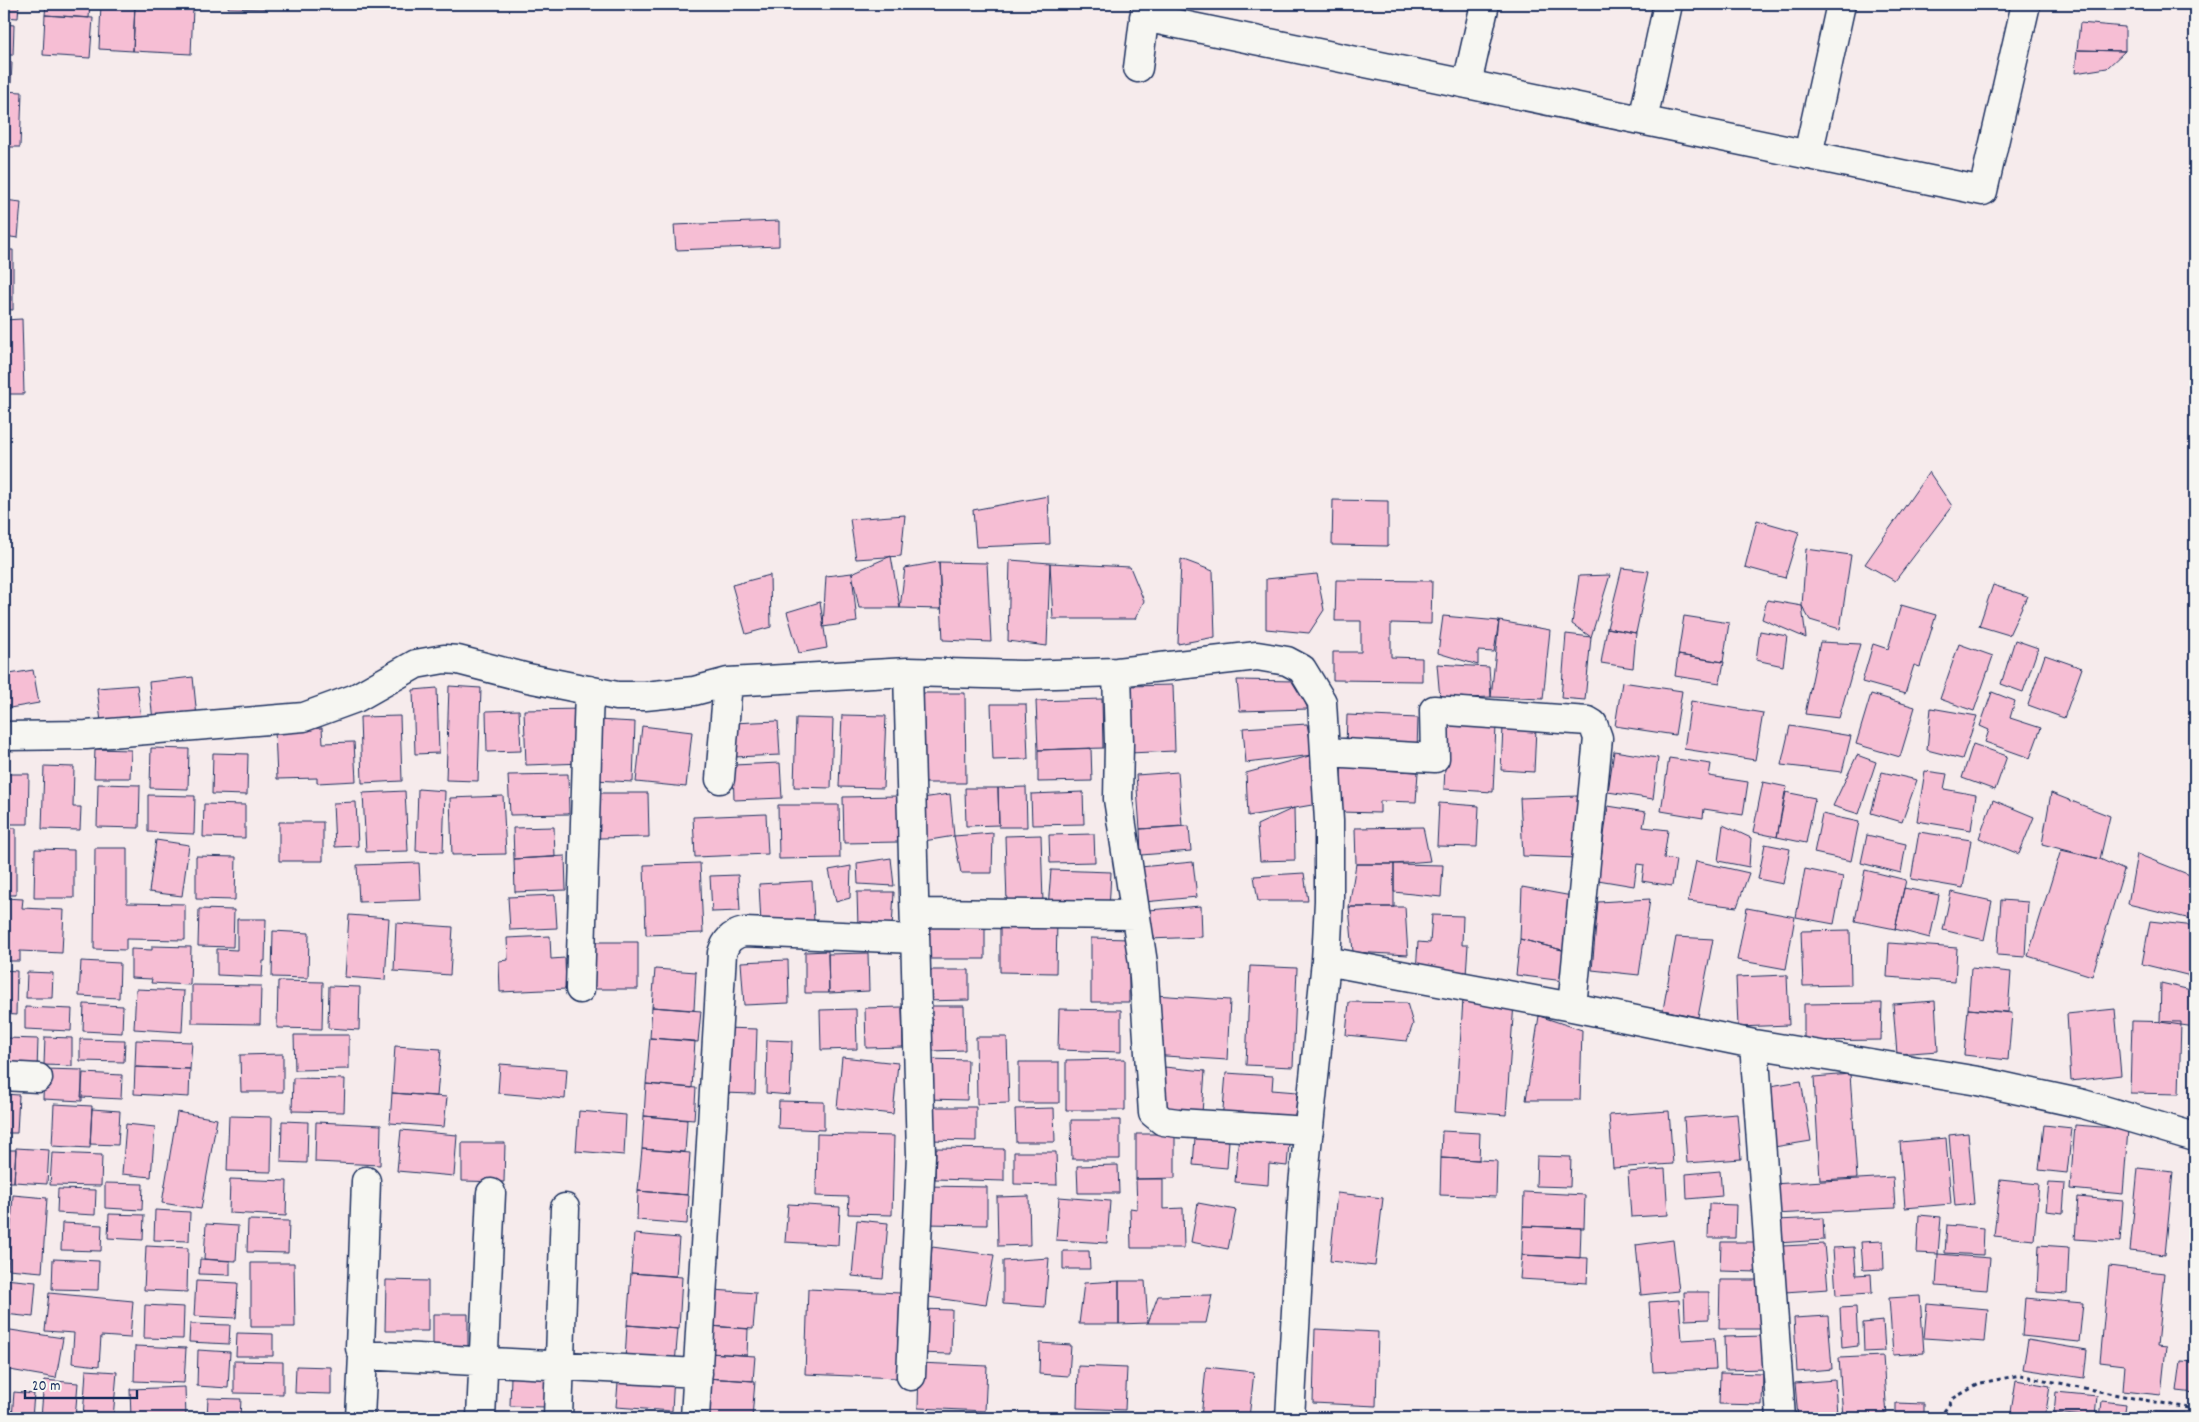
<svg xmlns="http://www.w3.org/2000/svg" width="2199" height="1422" font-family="Dekko,sans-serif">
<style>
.building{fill:#f6bed4;stroke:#1b2f5e}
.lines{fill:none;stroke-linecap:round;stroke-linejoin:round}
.street-casing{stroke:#1b2f5e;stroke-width:31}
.path{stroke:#1b2f5e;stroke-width:3;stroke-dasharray:4 4;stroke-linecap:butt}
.street{stroke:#f6f6f2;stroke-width:28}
</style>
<rect width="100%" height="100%" fill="#f6ebec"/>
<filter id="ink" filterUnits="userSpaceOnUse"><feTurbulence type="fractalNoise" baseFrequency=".02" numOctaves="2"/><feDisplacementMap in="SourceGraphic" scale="10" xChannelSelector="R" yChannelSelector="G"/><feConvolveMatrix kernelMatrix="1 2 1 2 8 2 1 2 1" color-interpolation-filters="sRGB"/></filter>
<g filter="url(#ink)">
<path class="building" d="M4,4H19L18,18L4,17Z
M46,4H90L89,18L45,15Z
M101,4H135L133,51L99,49Z
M229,4H266L265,9L228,8Z
M135,5L193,8L191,54L133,51Z
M45,15L93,18L90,58L43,55Z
M2080,23L2125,27V51L2077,50Z
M4,24L14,25L13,55H4Z
M2077,50L2125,51L2107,68L2075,73Z
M4,61L12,62L11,84H4Z
M4,91L22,92L20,147H4Z
M4,200L21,202L18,238L4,236Z
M779,221V246L676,250L674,225Z
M4,250H13V310L4,309Z
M22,319L24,394H4V320Z
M1929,472L1952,506L1895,581L1865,564Z
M1048,496L1050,544L976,547L973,510Z
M1333,500L1388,501V546L1332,545Z
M905,515L901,556L856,559L850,519Z
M1757,520L1799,532L1785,578L1745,567Z
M1806,549L1851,555L1840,629L1810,620L1802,606Z
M891,556L900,608H859L852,573Z
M1181,559L1213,571L1215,637L1178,644Z
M1010,560L1050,563L1047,646L1008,641Z
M939,562L987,563L991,642L943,640Z
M939,562L941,609L900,608L905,568Z
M1050,563L1130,567L1144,601L1135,619H1053Z
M1622,568L1649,571L1636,633L1607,628Z
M852,573L857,622L823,627L826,576Z
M1317,574L1324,610L1309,633L1266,629V579Z
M770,575L771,627L746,634L732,585Z
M1610,575L1591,637L1572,624L1579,576Z
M1336,580L1432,581L1431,624L1391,623V657L1422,658V681L1333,680V652H1361V621H1335Z
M1993,585L2027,596L2009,635L1979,626Z
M1767,600L1802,606L1806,638L1762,619Z
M820,602L827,648L799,653L787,612Z
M1901,605L1936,615L1920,667L1914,665L1905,694L1862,682L1873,644L1888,649Z
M1443,616L1499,621L1494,652L1478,651V665L1438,653Z
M1684,616L1729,623L1723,662L1678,655Z
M1499,621L1550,630L1543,699L1491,697Z
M1607,628L1636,633L1633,668L1601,663Z
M1760,631L1787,636L1783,666L1756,660Z
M1566,634L1591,637L1585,700L1561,698Z
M2015,640L2038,648L2023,692L2001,684Z
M1820,642L1860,644L1839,718L1805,714Z
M1959,644L1993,656L1974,711L1940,699Z
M1678,655L1724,662L1720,683L1675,676Z
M2045,655L2082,668L2064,718L2028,705Z
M1437,664L1489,667L1491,697L1440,699Z
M33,670L39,703L4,709V675Z
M193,677L197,717L153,721L149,682Z
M1237,680L1295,681L1308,709L1240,711Z
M1622,682L1682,691L1675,735L1615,726Z
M137,685L141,718L101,722L97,688Z
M1173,685L1175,751L1129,753L1128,686Z
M449,686L481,688L478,781L446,780Z
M437,688L439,753L415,754L413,690Z
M1992,692L2015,701L2010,718L2041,728L2030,758L1985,742L1989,730L1980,726Z
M922,693H965L966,783H923Z
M1871,694L1915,707L1900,757L1856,744Z
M1102,699L1103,748L1038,750L1036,701Z
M1691,701L1763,713L1755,760L1684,749Z
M991,704H1026L1028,759L993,760Z
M1931,708L1977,716L1962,759L1927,750Z
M584,709L585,763L526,765L524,710Z
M519,710L521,751L487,752L486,711Z
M842,715L886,716L883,788L839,787Z
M1347,715L1418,718L1417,751L1346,748Z
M400,716L402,781L362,783L360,717Z
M796,718L833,719L831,788L794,787Z
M597,720L635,722L633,782L594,780Z
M778,721L780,755L734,757L732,723Z
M1307,724L1313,755L1246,763L1243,728Z
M1447,724L1496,726L1493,792L1444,789Z
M642,726L692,732L686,787L636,782Z
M1790,726L1851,736L1842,772L1781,765Z
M1503,727L1536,728L1534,772L1501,770Z
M322,728L323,743L354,742L356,781L317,783V778L277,779L275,730Z
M1973,744L2007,756L1995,790L1962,778Z
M151,748L189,749L188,789L150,788Z
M1091,748L1092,781L1038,782V750Z
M95,749L131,750L130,778H94Z
M1614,751L1658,758L1653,799L1608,792Z
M213,753L248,754L247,795L212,794Z
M1313,755L1318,804L1248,816L1246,773Z
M1857,755L1876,762L1859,814L1833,806Z
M1342,756L1381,758V770L1418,772L1416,802L1380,801V813L1339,812Z
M1669,758L1711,764L1709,776L1748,782L1743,815L1704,809L1703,818L1661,811Z
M780,763L782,798L734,800L733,765Z
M44,766L74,767L73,807H81L80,830L42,829Z
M1925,771L1947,774L1944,789L1976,795L1971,830L1917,821Z
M1178,772L1182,826L1140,829L1136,775Z
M1882,772L1917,780L1902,822L1871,813Z
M4,774H29L28,824H4Z
M568,774L569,814L510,815L508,775Z
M1763,782L1787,787L1777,837L1753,832Z
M98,784L140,785L139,828L97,827Z
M1026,787L1027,827H999L998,788Z
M965,788H998L999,825L966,826Z
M418,789L445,791L443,852L416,851Z
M405,791L408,851L366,852L363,793Z
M1083,792L1084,824L1032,825L1031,794Z
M1785,792L1815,798L1806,843L1777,837Z
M599,793H648L649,837L599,838Z
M2051,793L2110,816L2100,859L2042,844Z
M950,794L954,836L924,841L922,798Z
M148,795L195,796L194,834L148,832Z
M503,796L506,854L452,855L450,798Z
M898,796L899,842L844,843L843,797Z
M1578,796L1577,858L1523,856L1520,798Z
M1993,800L2034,817L2019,854L1979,838Z
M356,802L358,846L335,847L333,803Z
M1439,803L1479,806L1477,847L1437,846Z
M204,804L245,805V838L203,837Z
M778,805H839L840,858L779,859Z
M1608,806L1646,812L1643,827L1668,830L1664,858L1676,860L1672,886L1642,881L1644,865L1637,864L1634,886L1598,880Z
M1294,808L1295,860L1260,861L1257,825Z
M766,814L768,854L695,857L693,817Z
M1822,814L1859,822L1851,861L1814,853Z
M279,822H323V861H279Z
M1723,825L1751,838L1749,867L1718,861Z
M1189,826L1191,851L1141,855L1140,829Z
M554,827L555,857L514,859L513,828Z
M1423,827L1430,861L1394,864H1356L1355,828Z
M4,828H16V895H4Z
M1919,832L1971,840L1963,888L1911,879Z
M993,833L992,873H961L954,836Z
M1094,834L1095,862L1050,863L1049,835Z
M1041,835L1043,903L1007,904L1005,836Z
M1867,835L1906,844L1901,873L1861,863Z
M156,840L189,845L182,896L149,892Z
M1765,844L1790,849L1783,884L1758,879Z
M95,848H127V903L185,904V940L126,939V950L94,949Z
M35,849L74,850V898H34Z
M2061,850L2100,859L2124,870L2092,976L2028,956Z
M2137,854L2195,877V920L2128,904Z
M196,856L236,857L235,900L196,899Z
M565,856L566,890L515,892L514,859Z
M891,858L894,886L858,884L857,863Z
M1696,861L1749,873L1737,907L1688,901Z
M1193,862L1197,897L1144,902L1140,867Z
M419,863L421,900L359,902L357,865Z
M700,863L703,933L646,935L644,865Z
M1356,864H1394V907H1349Z
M1394,864L1443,865L1441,897L1394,892Z
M851,866L850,898L836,902L829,870Z
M1805,869L1843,877L1834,924L1796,917Z
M1051,870L1111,872L1109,911L1048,908Z
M1865,870L1906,880L1895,929L1855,921Z
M1304,873L1308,901H1258L1254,876Z
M738,875L740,911L712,912L710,876Z
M812,881L814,922L761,924L759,884Z
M1522,887L1572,896L1566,951L1520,939Z
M1904,888L1939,895L1930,938L1895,929Z
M857,892H894L892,928L858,927Z
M1951,892L1992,901L1984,940L1943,930Z
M555,895L557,928L510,930L508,897Z
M4,898L23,899L22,908L64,910L62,953L20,951V961H4Z
M1650,899L1639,975L1592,970L1598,902Z
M2001,900L2028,902L2025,957L1997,955Z
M1201,906L1202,937L1149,939L1148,910Z
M1349,907H1405L1408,955L1353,952Z
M1747,908L1795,917L1786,969L1737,960Z
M199,909L234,910L233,947L198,946Z
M349,915L389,918L385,980L345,977Z
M1432,915L1463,916L1462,945H1468L1466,975L1416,972L1418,942L1430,943Z
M237,919H266L265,961H263L262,977L217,975V949L237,950Z
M1000,919L1057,920L1056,973L1000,972Z
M924,921H985V959H924Z
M2150,921L2195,926V977L2142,964Z
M396,923L453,927L450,975L394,971Z
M1850,930L1851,985L1803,986L1801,931Z
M273,931L309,933L308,978L272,977Z
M550,936L551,959L565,958L566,989L500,992L499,961L508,960L507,938Z
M1676,937L1713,939L1698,1017L1663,1010Z
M1091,938L1129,939V1002H1091Z
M1520,939L1566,951L1564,981L1516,975Z
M583,942H638V989H583Z
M1889,943L1957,948L1955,982L1887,977Z
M152,946L191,947L190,985L151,983L152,979L131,978V949L152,950Z
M828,951L829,993H805V952Z
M868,953L869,991L829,993L828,954Z
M788,960L789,1003L744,1005L741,962Z
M81,961L120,963L119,998L79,996Z
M1250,966L1297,968L1293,1067L1246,1065Z
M1971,968L2011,972L2008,1012L1968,1009Z
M655,969L696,972L694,1010L652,1007Z
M4,970L17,971L16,1015L4,1014Z
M923,970H969V1000L923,1001Z
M27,972L53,973L52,998H26Z
M1787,975L1789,1025L1738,1027L1736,977Z
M278,981L323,982L322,1029L277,1028Z
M2161,983L2195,991V1027L2160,1022Z
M192,985L261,986L260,1024L192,1023Z
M329,986L360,987L359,1030L328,1028Z
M136,989L184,991L182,1032L134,1029Z
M1154,995L1230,1000L1227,1060L1150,1055Z
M1463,999L1514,1003L1506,1115L1456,1111Z
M1935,1001L1938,1051L1897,1054L1893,1004Z
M1349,1002L1407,1003L1413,1024L1407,1041L1346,1035Z
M1882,1003L1881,1040L1804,1041V1004Z
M84,1004L123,1006L122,1033L83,1031Z
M929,1006H964L965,1050L930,1051Z
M25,1007L72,1009L71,1031L25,1029Z
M652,1007L701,1011L698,1042L650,1038Z
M902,1007L903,1047L866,1048L865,1008Z
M856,1009L857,1049L821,1050L820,1010Z
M1059,1009L1121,1010V1052L1058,1050Z
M1968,1009L2012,1013L2008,1060L1964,1055Z
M2115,1009L2121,1075L2071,1081L2067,1014Z
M1539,1016L1582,1030L1580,1100H1526Z
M2132,1021L2181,1022L2179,1094L2130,1093Z
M723,1028L757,1029L755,1094L721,1093Z
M294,1035H349V1069L295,1070Z
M45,1037L72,1038V1066L44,1065Z
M976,1037H1007L1009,1103L977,1104Z
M6,1038L38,1039L37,1071L4,1069Z
M650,1038L695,1041L692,1088L646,1084Z
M80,1039L125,1040L124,1062L80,1061Z
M136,1040L192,1042L190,1069L135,1067Z
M767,1040L792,1041L790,1095L766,1093Z
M395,1046L441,1049L437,1096L392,1093Z
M283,1054V1092H241L240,1055Z
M842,1057L898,1063L893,1114L837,1108Z
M927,1059L968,1060L967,1100L927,1099Z
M1125,1059V1110H1066V1060Z
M1019,1062H1059V1103H1019Z
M500,1064L567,1069L565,1099L498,1093Z
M135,1067L190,1069L189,1097L134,1094Z
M1164,1067L1205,1071L1202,1113L1161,1110Z
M44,1069L82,1070V1101L43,1099Z
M83,1073L122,1075L121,1099L81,1097Z
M1226,1073L1273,1076L1272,1090L1297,1092L1295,1123L1222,1121Z
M1850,1074L1857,1178L1820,1180L1814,1077Z
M293,1078L345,1079L344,1112L292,1111Z
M1801,1081L1811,1141L1774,1147L1764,1087Z
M646,1084L696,1088L694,1120L644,1116Z
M392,1093L447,1097L444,1127L390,1123Z
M4,1094L19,1095L17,1133H4Z
M779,1101L824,1102V1130L778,1128Z
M54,1104L92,1106L90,1148L52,1146Z
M931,1107H976V1141L930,1140Z
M1054,1108L1055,1142H1016L1015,1109Z
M92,1109L120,1111L118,1145L90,1144Z
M579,1111L626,1115L624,1155L576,1151Z
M1669,1111L1673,1164L1613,1168L1609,1115Z
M177,1112L217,1119L201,1209L162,1203Z
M1737,1114L1741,1159L1687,1163L1684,1118Z
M229,1116L272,1117L271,1172L227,1171Z
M644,1116L687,1120L685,1152L642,1149Z
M1071,1120H1120V1159H1072Z
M282,1121L308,1122L307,1163L281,1162Z
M316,1122L381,1125L380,1165L315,1162Z
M126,1124L155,1127L151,1177L122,1174Z
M2044,1125L2072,1128L2067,1173L2039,1170Z
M2075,1125L2128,1129L2123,1194L2070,1189Z
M401,1130L457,1135L454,1176L397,1171Z
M1442,1131L1480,1133L1479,1160L1441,1158Z
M1968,1133L1974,1204L1955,1206L1949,1135Z
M817,1134L894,1136L892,1215L848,1214L849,1197L816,1196Z
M1136,1134H1175V1178L1136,1179Z
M1239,1134L1271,1137L1270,1143L1289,1144L1287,1166L1269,1164L1268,1185L1235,1182Z
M1195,1138L1229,1140L1227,1168L1193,1165Z
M1946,1138L1951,1204L1905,1208L1900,1142Z
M462,1143H505L504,1182L462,1181Z
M16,1148L49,1150L47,1184L14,1182Z
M936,1148L1004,1149V1181L935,1179Z
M642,1149L690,1153L687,1195L638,1191Z
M4,1150H16L14,1182H4Z
M1014,1152H1056L1057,1185L1014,1184Z
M52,1153L102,1155L101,1186L50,1185Z
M1537,1156L1571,1157L1570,1187L1536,1186Z
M1441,1158L1497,1161L1496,1197L1440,1195Z
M1118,1165L1119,1193H1078L1077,1166Z
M2138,1168L2173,1172L2165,1255L2130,1251Z
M1665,1169L1668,1215L1631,1217L1628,1172Z
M1720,1171L1722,1196L1687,1199L1686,1174Z
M1893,1177L1895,1208L1774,1214L1772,1184Z
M230,1179L287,1181L286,1216L229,1213Z
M1136,1179H1163V1209L1183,1208L1184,1248H1131L1130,1208L1137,1209Z
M2000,1180L2039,1184L2034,1240L1994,1236Z
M105,1183L143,1184L142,1210L105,1208Z
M2049,1183L2065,1184L2063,1213L2046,1211Z
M925,1186L987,1187V1225L924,1224Z
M58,1189L96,1190L95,1215L57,1213Z
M638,1191L689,1195L687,1224L637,1220Z
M4,1192L6,1193L4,1223Z
M1524,1192L1585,1195L1584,1228L1523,1226Z
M1337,1193L1383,1198L1375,1266L1330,1261Z
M13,1195L47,1198L42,1272L8,1269Z
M1029,1196L1030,1245L998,1246L997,1197Z
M1059,1197L1110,1201L1107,1243L1056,1240Z
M2078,1197L2123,1201L2120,1242L2075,1239Z
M1198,1203L1236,1210L1228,1249L1191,1242Z
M788,1204L840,1207L838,1245L785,1242Z
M1709,1204L1736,1205L1735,1238H1708Z
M155,1210L190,1212L189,1241L154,1240Z
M109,1214L144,1215L143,1240L108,1238Z
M1919,1215L1941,1217L1938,1254L1917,1253Z
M1823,1218L1824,1240L1777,1243L1776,1220Z
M248,1220L289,1221L288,1253L247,1252Z
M857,1220L888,1223L883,1279L852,1276Z
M62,1223L102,1225L101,1251L61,1250Z
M206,1224L238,1226L236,1261L204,1259Z
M1947,1225L1984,1228L1983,1255L1945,1253Z
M1523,1226L1581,1228L1580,1258L1522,1255Z
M634,1234L679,1238L676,1276L631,1273Z
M1673,1240L1679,1291L1641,1295L1636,1245Z
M1883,1241L1884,1269L1863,1270L1861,1242Z
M1721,1242H1760L1759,1272L1720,1271Z
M1824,1244L1828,1289L1785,1292L1782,1246Z
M2039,1245L2069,1247L2067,1294L2037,1292Z
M146,1246L188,1248L187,1292L144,1290Z
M932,1247L994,1255L986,1305L928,1297Z
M1854,1247L1856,1275L1871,1274L1872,1293L1836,1295L1833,1248Z
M1063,1251H1089L1090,1269H1063Z
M1938,1254L1990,1258L1987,1290L1936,1286Z
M1522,1255L1588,1258L1587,1283L1520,1279Z
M1049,1258L1045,1307L1003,1304V1261Z
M53,1259L99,1261L98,1290L52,1289Z
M200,1259L230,1261V1275L199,1274Z
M251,1263H294L295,1327H251Z
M2109,1266L2164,1273L2157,1346L2166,1347L2161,1395L2123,1391L2125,1365L2100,1362Z
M631,1273L682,1277L679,1329L627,1325Z
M4,1279L36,1282L33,1317L4,1314Z
M386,1280L428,1281V1331H385Z
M1720,1280H1762L1761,1329H1719Z
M196,1281L238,1283L236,1318L194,1316Z
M1119,1281V1324H1079L1084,1283Z
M1119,1281H1145L1148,1323L1119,1324Z
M808,1289L900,1293L897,1378L805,1374Z
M713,1290L756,1293L753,1329L710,1326Z
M1684,1292H1709V1319L1685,1320Z
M49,1293L133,1301L130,1338L101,1336L99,1366L72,1363L74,1333L45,1331Z
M1212,1295L1206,1323H1148L1158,1296Z
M1920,1296L1924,1353L1893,1355L1889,1298Z
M2025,1298L2083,1303L2079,1342L2022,1336Z
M1679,1300L1682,1340L1714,1338L1716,1369L1653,1372L1649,1302Z
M1927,1304L1988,1309L1985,1342L1924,1338Z
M145,1305L184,1307L183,1339L144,1338Z
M1856,1307L1858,1346L1842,1348L1840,1308Z
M919,1309L952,1310L951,1354L917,1353Z
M433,1314H468V1351L433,1350Z
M1828,1316L1832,1369L1797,1372L1794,1318Z
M1883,1321L1885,1351L1864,1352L1863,1323Z
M190,1324L230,1325L229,1344L189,1342Z
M627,1325L678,1329L675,1364L625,1360Z
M710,1326L748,1329L747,1355L708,1353Z
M4,1329L63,1338L56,1378L4,1369Z
M1315,1329L1378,1332L1376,1406L1313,1403Z
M237,1333L273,1334V1356H236Z
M1765,1336L1766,1369L1725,1370L1724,1337Z
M2028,1340L2087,1350L2084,1378L2023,1369Z
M1040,1343L1071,1345L1069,1376L1039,1374Z
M135,1346L186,1348L184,1383L134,1381Z
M198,1350L230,1352L228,1388L197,1386Z
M708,1353L755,1356L753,1381L706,1378Z
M1883,1356L1887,1418H1843L1839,1358Z
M234,1361L283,1362V1394L234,1393Z
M2181,1361L2195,1362V1393L2177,1391Z
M919,1363L987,1366L985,1411L918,1408Z
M296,1366L331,1367V1394L295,1393Z
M1078,1366L1127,1368L1125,1410L1077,1408Z
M1206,1367L1254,1372L1249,1418H1201Z
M86,1370L117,1372L113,1418H83Z
M619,1371L674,1375L672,1411L616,1407Z
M1720,1373L1763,1374L1762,1405L1719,1404Z
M511,1376L547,1377L546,1407L510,1406Z
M706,1378L755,1381L752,1418H704Z
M44,1380L78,1383L75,1418H41Z
M1835,1380L1837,1417L1798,1418L1795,1383Z
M2016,1380L2050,1386L2045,1418L2011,1412Z
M185,1387L186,1418H131L130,1389Z
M14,1392L34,1394L32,1418H12Z
M2056,1392L2097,1396L2095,1417L2054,1413Z
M208,1398L241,1399L240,1418H207Z
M2102,1401L2126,1404L2124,1418H2100Z
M1896,1403L1924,1404V1418H1896Z
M2155,1412L2185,1413L2184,1418H2155Z
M910,1415L951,1417V1418H910Z
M629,1416L665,1418H629Z"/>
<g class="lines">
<defs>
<path id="street" d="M1144,17L1983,191L2026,4
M1138,68L1146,4
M1467,84L1485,4
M1643,120L1668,4
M1808,155L1841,4
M908,672L921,1155L911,1376
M1117,672L1119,743L1118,799L1143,963L1153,1113L1163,1121L1178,1123L1309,1131
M4,736L86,735L304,717L356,698L416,664L444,659L458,660L528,678L617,696H645L694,691L728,682L908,672L1023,675L1117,672L1257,656L1287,661L1302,669L1322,702L1329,821V901L1326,961L1572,1007L1754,1044L1978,1081L2083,1104L2195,1137
M1325,752L1435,758L1434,710L1588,721L1593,724L1598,738L1572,1007
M720,779L728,682
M915,913L1136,915
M580,989L589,690
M1754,1044L1781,1418
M4,1076L38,1078
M363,1355L698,1373
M360,1418L363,1355L360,1348L366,1181
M481,1418L491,1193
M558,1418L565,1208
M695,1418L722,953C726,941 731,935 744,932L915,939
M1290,1418L1303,1185L1326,961"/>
</defs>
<use href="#street" class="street-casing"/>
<path class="path" d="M1939,1418L1954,1398L1981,1383L2020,1375L2133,1398L2195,1409"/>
<use href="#street" class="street"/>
</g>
</g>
<rect width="2199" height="1422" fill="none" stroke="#f6f6f2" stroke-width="20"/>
<rect x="10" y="10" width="2179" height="1402" fill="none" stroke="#1b2f5e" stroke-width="2" filter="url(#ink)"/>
<path d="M25 1390v8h112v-8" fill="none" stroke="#1b2f5e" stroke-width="2.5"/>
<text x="32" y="1390" font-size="15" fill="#1b2f5e" stroke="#f6f6f2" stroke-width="4" paint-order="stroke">20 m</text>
</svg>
